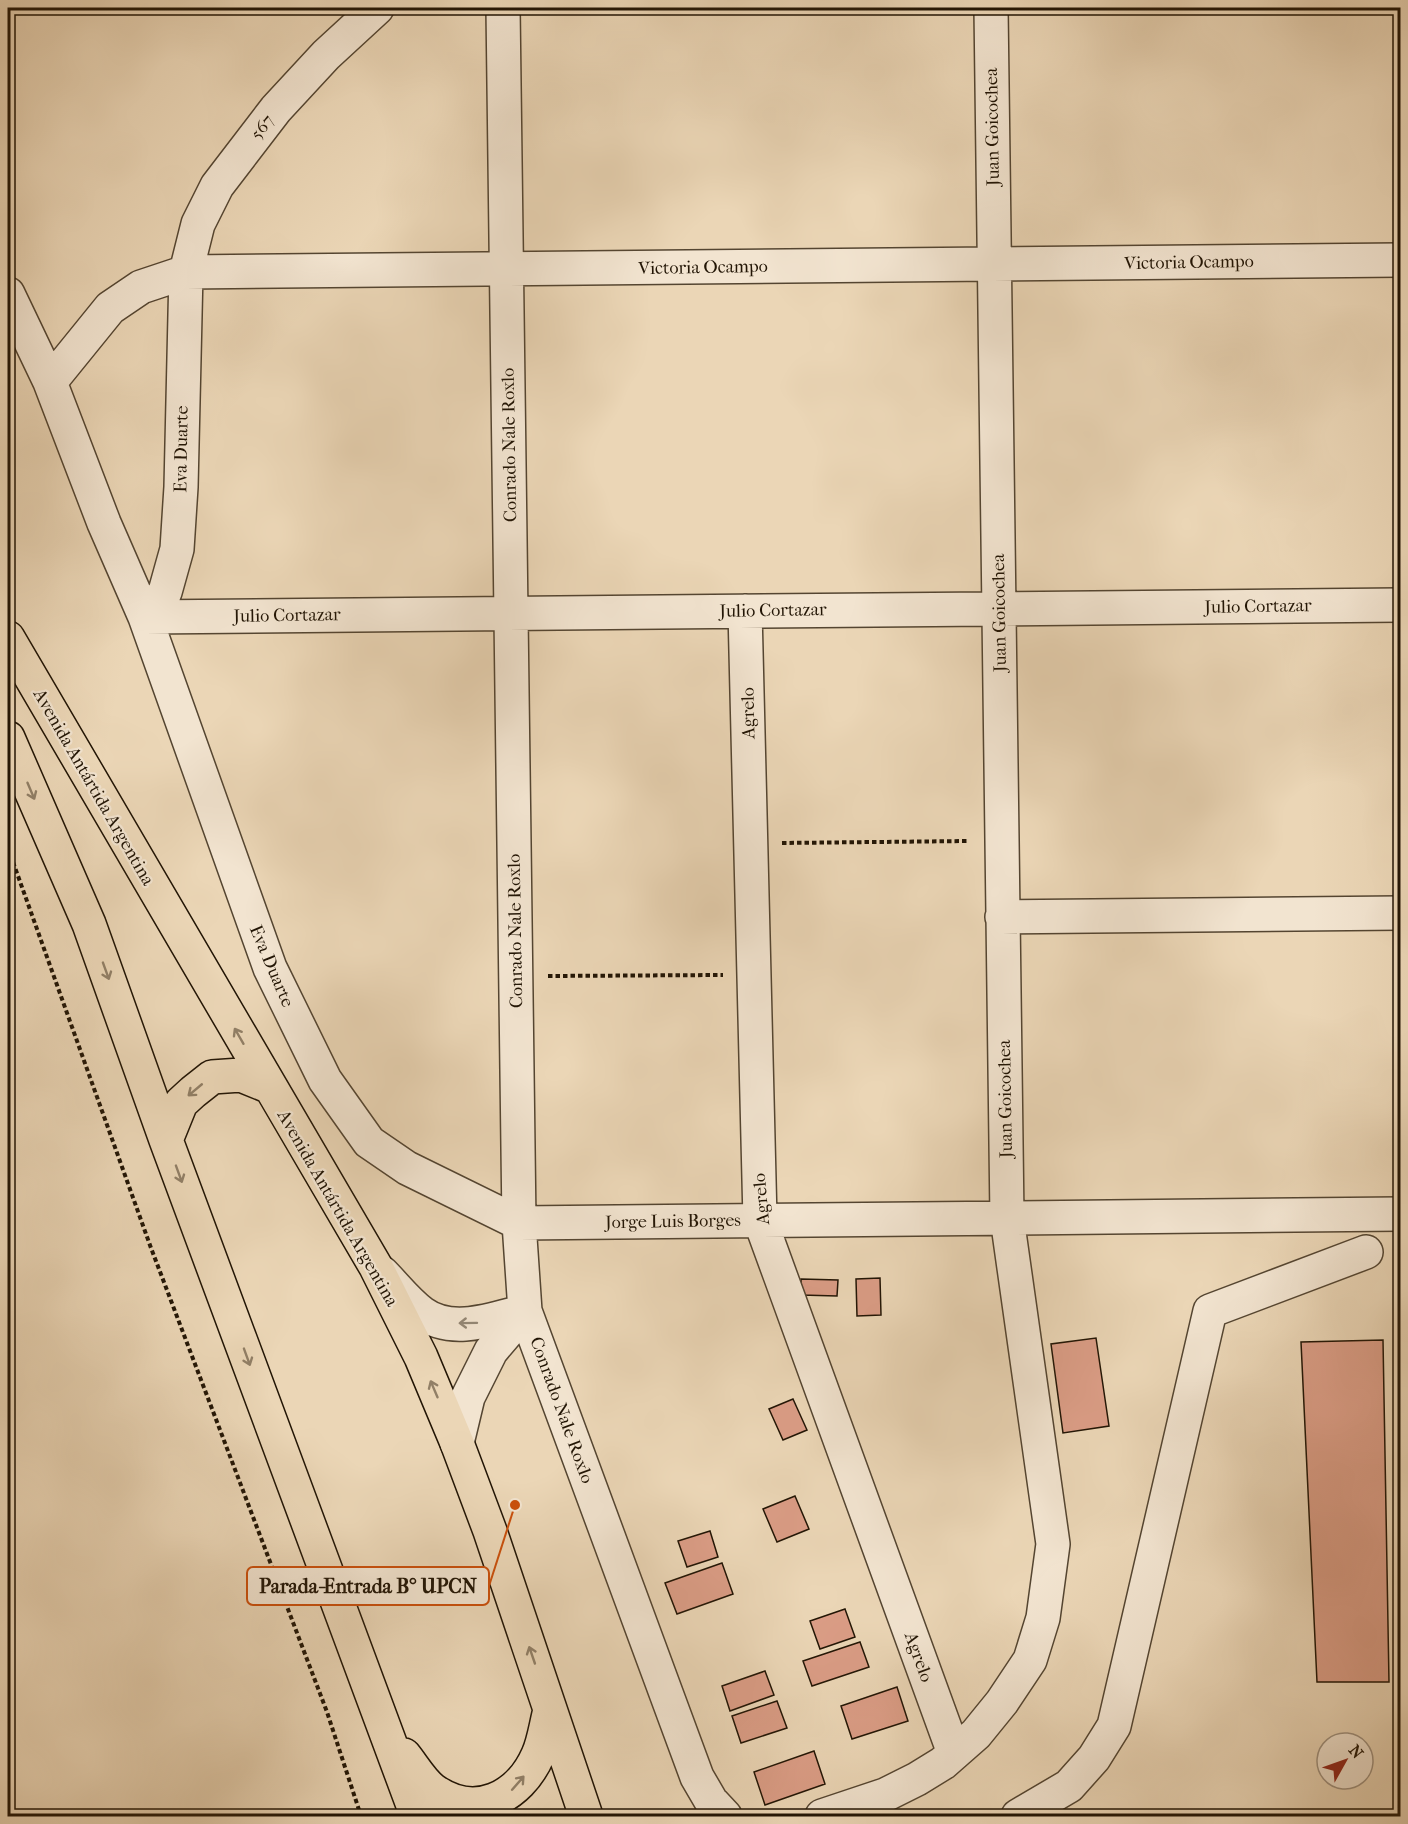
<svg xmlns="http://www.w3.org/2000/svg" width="1408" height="1824" font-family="'IM FELL French Canon',serif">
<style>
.building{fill:#db9d86;stroke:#221505;stroke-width:1.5}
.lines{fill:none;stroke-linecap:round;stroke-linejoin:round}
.minor-casing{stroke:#544531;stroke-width:36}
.major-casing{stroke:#221505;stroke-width:36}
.path{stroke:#221505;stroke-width:4;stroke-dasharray:4.5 3;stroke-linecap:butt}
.minor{stroke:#f2e4d0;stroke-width:33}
.major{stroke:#ebd6b6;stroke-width:33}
.oneway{stroke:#917f66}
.oneway2{stroke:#948775}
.labels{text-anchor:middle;stroke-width:4.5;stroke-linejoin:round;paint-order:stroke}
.street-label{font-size:18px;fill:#221505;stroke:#f2e4d0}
.leader{fill:none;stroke:#ca4f0b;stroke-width:2}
.callout-dot{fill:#ca4f0b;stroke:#f2e4d0;stroke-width:2}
.callout{fill:#f2e4d0;stroke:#ca4f0b;stroke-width:2}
.callout-label{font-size:20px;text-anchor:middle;font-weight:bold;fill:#221505}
</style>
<rect width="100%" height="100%" fill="#ebd6b6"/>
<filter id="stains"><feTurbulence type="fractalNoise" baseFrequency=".00333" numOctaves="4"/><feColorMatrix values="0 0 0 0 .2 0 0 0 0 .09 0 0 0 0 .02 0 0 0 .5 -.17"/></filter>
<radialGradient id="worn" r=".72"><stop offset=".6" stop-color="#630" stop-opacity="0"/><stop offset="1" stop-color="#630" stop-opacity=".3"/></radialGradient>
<path class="building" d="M880,1278L881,1315L857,1316L856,1279Z
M801,1279L838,1280L837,1296L801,1295Z
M1096,1338L1109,1426L1063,1433L1051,1344Z
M1383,1340L1389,1682H1317L1301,1342Z
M793,1399L807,1430L783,1440L769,1409Z
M795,1496L809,1529L777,1542L763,1509Z
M710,1531L718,1557L687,1567L678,1541Z
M722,1563L733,1594L677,1614L665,1583Z
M845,1609L855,1637L820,1649L810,1621Z
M860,1642L869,1667L812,1686L803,1661Z
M765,1671L774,1695L730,1711L722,1686Z
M897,1687L908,1721L852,1739L841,1706Z
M777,1701L787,1728L741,1743L732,1716Z
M814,1751L825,1784L765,1805L754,1772Z"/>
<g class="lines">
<defs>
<path id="minor" d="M503,8L519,1223L525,1311L697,1777L711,1801L725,1816
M8,294L50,382L104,523L145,617L270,968L325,1080L369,1142L407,1168L519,1223L1400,1214
M50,382L110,308L141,287L186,272L1400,260
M745,611L760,1220L954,1753
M145,617L1400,605
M145,617L165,592L177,549L181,487L186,272L198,224L217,186L276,109L326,55L377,8
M1002,917L1400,913
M382,1273C395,1286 407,1302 422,1313C452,1335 493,1319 525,1311
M457,1443L468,1397L491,1351L525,1311
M822,1816L885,1795L917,1779L943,1763L976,1734L1002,1702L1030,1660L1043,1618L1053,1544L1007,1218L991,8
M1018,1816L1069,1786L1094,1758L1114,1726L1210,1311L1366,1252"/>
<path id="major" d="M8,638L376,1267L421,1357L457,1443L490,1531L586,1816
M8,738L89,924L166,1140L417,1816
M166,1140L181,1103L193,1092L212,1077L241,1075L268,1086
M404,1755C413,1766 422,1782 433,1790C475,1820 519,1798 538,1755C544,1742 546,1725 550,1710"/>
</defs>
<use href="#minor" class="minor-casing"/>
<use href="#major" class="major-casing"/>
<path class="path" d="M782,843L969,841
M8,848L151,1248L327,1712L361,1816
M548,976L723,975"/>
<use href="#minor" class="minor"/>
<use href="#major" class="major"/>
</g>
<defs><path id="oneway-shaft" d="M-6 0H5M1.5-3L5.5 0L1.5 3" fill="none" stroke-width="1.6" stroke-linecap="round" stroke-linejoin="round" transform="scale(1.5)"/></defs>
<g class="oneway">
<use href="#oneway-shaft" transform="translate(31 791) rotate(67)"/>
<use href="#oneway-shaft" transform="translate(106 971) rotate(70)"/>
<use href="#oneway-shaft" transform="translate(239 1036) rotate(-120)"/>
<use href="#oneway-shaft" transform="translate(195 1090) rotate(140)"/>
<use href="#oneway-shaft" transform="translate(179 1174) rotate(70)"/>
<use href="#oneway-shaft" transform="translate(247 1357) rotate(70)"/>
<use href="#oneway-shaft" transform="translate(434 1389) rotate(-113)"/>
<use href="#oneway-shaft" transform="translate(532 1655) rotate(-109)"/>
<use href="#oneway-shaft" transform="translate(518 1783) rotate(-49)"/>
</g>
<use class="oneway2" href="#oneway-shaft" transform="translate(468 1323) rotate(179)"/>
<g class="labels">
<g class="street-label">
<text transform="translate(262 127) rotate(-52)" y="6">567</text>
<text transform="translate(992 127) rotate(-91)" y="6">Juan Goicochea</text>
<text transform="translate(1189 262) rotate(-1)" y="6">Victoria Ocampo</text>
<text transform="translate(703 267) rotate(-1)" y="6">Victoria Ocampo</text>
<text transform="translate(509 445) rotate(-91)" y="6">Conrado Nale Roxlo</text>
<text transform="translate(181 449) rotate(-89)" y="6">Eva Duarte</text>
<text transform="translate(1258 606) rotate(-1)" y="6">Julio Cortazar</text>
<text transform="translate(773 610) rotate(-1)" y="6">Julio Cortazar</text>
<text transform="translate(999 613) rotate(-91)" y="6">Juan Goicochea</text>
<text transform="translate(287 615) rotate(-1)" y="6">Julio Cortazar</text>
<text transform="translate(748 713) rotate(-91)" y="6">Agrelo</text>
<text transform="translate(94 787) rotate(60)" y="6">Avenida Antártida Argentina</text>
<text transform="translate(515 931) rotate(-91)" y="6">Conrado Nale Roxlo</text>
<text transform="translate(272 966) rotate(67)" y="6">Eva Duarte</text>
<text transform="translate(1005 1099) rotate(-91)" y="6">Juan Goicochea</text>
<text transform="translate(761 1199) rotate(-95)" y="6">Agrelo</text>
<text transform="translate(338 1208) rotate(60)" y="6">Avenida Antártida Argentina</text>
<text transform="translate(673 1221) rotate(-1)" y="6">Jorge Luis Borges</text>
<text transform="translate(562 1410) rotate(70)" y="6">Conrado Nale Roxlo</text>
<text transform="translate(919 1657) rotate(70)" y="6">Agrelo</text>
</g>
</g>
<path class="leader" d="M515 1505L489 1586"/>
<circle class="callout-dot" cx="515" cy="1505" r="6"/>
<rect class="callout" x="247" y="1567" width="242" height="38" rx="6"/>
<g class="callout-label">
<text x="368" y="1593">Parada-Entrada B° UPCN</text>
</g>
<rect width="1408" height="1824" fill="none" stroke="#ebd6b6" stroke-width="30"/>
<rect x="9" y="9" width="1390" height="1806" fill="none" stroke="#221505" stroke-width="3"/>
<rect x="15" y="15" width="1378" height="1794" fill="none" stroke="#221505" stroke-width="1.5"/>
<g transform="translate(1345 1761) rotate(50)"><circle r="28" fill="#f2e4d0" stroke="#9f917f" stroke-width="1.5"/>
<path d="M0-4.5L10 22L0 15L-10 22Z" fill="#8f2418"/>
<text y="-9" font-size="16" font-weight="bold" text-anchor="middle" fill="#221505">N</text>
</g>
<rect width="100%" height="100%" filter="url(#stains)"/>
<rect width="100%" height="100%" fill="url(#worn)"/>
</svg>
